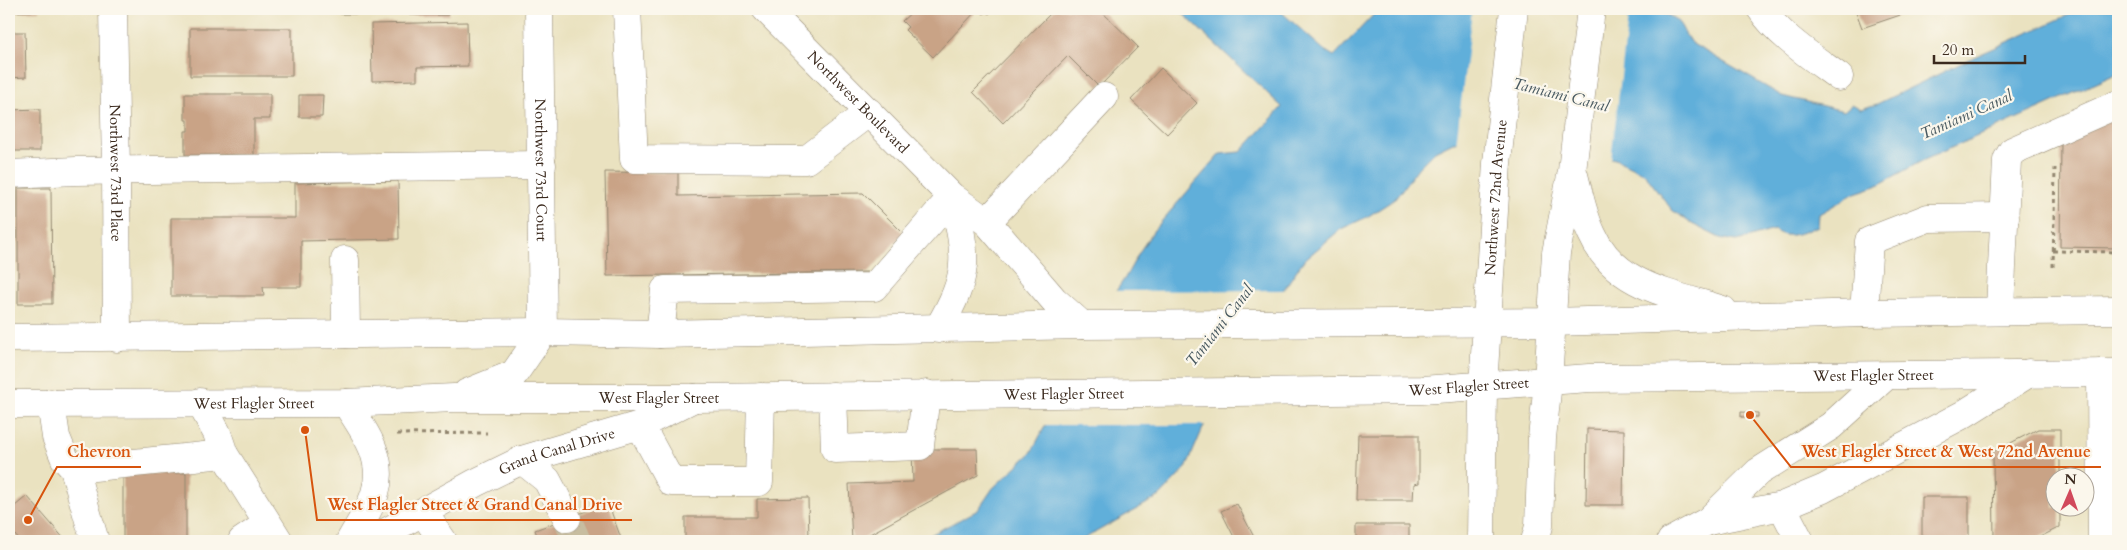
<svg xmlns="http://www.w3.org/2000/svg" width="2127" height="550" font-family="Cardo,serif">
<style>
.water{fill:#60afda;stroke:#4e6c7c}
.pier{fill:#eae2c0}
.building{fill:#c9a386}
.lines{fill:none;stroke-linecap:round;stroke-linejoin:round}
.minor-tunnel{stroke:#c7bda0;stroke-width:28;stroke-dasharray:28 14;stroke-linecap:butt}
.minor-casing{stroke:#92866f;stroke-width:29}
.major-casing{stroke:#92866f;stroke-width:29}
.path{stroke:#92866f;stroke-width:3;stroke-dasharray:4 4;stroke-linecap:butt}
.minor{stroke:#fff;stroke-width:28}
.major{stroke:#fff;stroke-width:28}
.labels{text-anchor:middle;stroke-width:4.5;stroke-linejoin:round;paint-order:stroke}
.street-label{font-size:15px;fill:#3b2a1e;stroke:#fbf7ec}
.water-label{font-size:16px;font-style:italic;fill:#485960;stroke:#fbf7ec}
.leader{fill:none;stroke:#d7540e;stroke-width:2}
.callout-dot{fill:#d7540e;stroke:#fbf7ec;stroke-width:2}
.callout-label{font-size:16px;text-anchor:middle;font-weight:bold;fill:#d7540e;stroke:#fbf7ec;stroke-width:4.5;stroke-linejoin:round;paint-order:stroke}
</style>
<rect width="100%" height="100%" fill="#fbf7ec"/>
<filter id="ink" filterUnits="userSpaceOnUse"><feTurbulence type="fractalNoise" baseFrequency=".02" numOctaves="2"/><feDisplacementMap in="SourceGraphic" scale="10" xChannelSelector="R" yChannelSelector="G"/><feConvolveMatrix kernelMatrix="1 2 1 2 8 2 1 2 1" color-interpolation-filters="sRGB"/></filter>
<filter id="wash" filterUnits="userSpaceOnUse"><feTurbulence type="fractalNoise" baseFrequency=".0096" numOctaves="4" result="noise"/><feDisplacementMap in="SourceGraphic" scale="20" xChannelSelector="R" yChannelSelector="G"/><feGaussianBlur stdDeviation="1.12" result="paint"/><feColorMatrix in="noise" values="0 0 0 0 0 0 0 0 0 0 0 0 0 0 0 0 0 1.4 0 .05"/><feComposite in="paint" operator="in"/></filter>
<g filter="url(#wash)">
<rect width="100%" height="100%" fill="#eae2c0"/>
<path class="water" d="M1178,9H1278L1324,50L1334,56L1379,9H1638C1652,11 1674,13 1681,26C1684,32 1687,37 1691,43L1782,96L1844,111L1852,104L1861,109L1877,104L1974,57L2082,9H2118V73L1922,161L1876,186L1855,193L1819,214L1818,226C1803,232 1788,241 1774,230L1737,241L1720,238L1692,224L1672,210L1644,173L1615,159L1524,136L1453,142L1435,151L1418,168L1395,199L1367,217L1341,229L1303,261L1282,292L1203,428L1186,468L1160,496L1080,541H919L978,510L993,488L1031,453L1114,294L1125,278L1140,251L1154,230L1220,154L1241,152L1282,107Z"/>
<path class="pier" d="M1472,9H1629L1611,160L1524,138L1456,145Z
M1286,290L1208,425H1043L1112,291Z"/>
<g id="blocks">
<path class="building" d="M9,9H39V11L9,12Z
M339,9H402V14H340Z
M409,9H449V15H409Z
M915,9H994L989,14L986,11L984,14L978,9L933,57L905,30L908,27L902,21Z
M1055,9H1099L1138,47L1099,87L1068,56L1003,123L973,92Z
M1855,9H1918L1862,28Z
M467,22L468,66L417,67V80L372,81L371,24Z
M190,28H292V76H190Z
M9,32H25L26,77L9,78Z
M1161,68L1197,103L1167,134L1131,100Z
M185,94H270V119H254V155H185V131H188V120H185Z
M299,95H323L322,117H299Z
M40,109V151H9V110Z
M2118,116V248L2060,247L2061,141Z
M605,172L678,173V196L863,193L903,233L869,272L607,276Z
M398,181L399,239L301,241V287H263L264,296H171V218H295V183Z
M18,188H51L52,304H18Z
M1741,412L1758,413V417H1741Z
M1587,429L1624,430L1623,505H1586Z
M2038,429H2060V478H2054V508H2060V527L2032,541H1994L1993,452Z
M1358,435H1419V483L1414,484L1413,500H1356Z
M912,449H977L978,475L857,541H852L849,484L913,482Z
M123,473H186V541H123Z
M27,496L66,541H20L9,528V511Z
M1922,497H1969V541H1922Z
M808,498L809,541H685V517H757V499Z
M608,503L622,541H539L535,530Z
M1237,504L1255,539L1250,541H1236L1221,511Z
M1356,525H1409V539H1414V541H1356Z
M1845,538H1880V541H1845Z"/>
</g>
</g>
<g filter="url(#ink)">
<use href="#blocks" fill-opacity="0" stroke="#92866f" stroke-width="1"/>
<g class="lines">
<path class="minor-tunnel" d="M567,518L577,541"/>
<defs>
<g id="minor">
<path id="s1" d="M113,9L116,170L117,338"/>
<path id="s2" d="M539,9L543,332"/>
<path d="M627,9L634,159L806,160L869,112"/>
<path id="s3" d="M766,9L952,197L987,222L1054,300L1082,325"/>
<path d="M1761,9C1777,34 1815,59 1839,77"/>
<path d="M9,174L76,171L542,165"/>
<path d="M987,222L1104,97"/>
<path d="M345,260L346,334"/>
<path d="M2000,310L2007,160L2012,151L2118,104"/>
<path d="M1864,313L1869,241L1928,218L2005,217"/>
<path d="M938,329C970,274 968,257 952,197"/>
<path d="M660,334L665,290L874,287L952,197"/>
<path d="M2101,373L2102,537H2118"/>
<path d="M833,396L835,449L920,446L926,394"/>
<path d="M200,402L217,433L224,454L279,541"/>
<path d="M51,403L56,437L65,459L74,469L95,541"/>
<path d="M346,403C364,431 386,458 375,493C371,508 358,526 350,541"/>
<path d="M640,425L671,482H759L761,397"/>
<path d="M522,460L547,480L567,518"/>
<path d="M74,469L224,454"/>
<path d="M1782,506L1800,541"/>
<path d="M423,512L443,541"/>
<path d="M1708,521L1782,506L1823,489L1964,414L2029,373"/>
<path d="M242,541L267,524"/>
<path id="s4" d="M370,541L475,483L522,460L640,425L694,398"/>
<path d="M1481,541L1483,387"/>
<path d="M1535,541L1539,526L1542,438L1548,382"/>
<path d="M1671,541L1708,521L1758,472L1831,426L1886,376"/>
</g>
<g id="major">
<path d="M1574,175C1579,194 1583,216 1592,234C1615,287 1673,294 1723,310"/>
<path d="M9,338L543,332L660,334L1082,325L1552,322L1864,313L2118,310"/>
<path d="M1548,382L1556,253L1572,171L1591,9"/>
<path id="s5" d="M1483,387L1497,163L1514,9"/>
<path d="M467,393L514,374L543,332"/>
<path id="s6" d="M9,404L346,403L454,398H694L1422,390L1589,378L2118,373"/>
</g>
</defs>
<use href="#minor" class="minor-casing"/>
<use href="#major" class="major-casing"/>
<path class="path" d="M2053,251L2118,252
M2053,267L2055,168
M397,434L487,433"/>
<use href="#minor" class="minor"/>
<use href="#major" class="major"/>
</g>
</g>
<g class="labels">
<g class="street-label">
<text dy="5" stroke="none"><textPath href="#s3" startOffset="131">Northwest Boulevard</textPath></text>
<text dy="5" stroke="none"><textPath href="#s2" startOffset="161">Northwest 73rd Court</textPath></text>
<text dy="5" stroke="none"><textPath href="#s1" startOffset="164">Northwest 73rd Place</textPath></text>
<text dy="5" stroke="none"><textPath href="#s5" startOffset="190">Northwest 72nd Avenue</textPath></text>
<text dy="5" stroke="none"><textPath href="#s6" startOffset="1865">West Flagler Street</textPath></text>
<text dy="5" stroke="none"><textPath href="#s6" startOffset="1460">West Flagler Street</textPath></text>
<text dy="5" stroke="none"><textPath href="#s6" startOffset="1055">West Flagler Street</textPath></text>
<text dy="5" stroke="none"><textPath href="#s6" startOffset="650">West Flagler Street</textPath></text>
<text dy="5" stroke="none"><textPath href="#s6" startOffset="245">West Flagler Street</textPath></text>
<text dy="5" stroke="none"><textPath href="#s4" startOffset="208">Grand Canal Drive</textPath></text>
</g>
<g class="water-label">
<text transform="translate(1561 94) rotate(14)" y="6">Tamiami Canal</text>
<text transform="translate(1966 114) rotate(-24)" y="6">Tamiami Canal</text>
<text transform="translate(1219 325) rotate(-52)" y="6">Tamiami Canal</text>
</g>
</g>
<path class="leader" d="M1750 415L1791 467H2101M28 520L57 467H141M305 430L317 520H632"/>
<g class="callout-dot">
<circle cx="1750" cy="415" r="5"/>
<circle cx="28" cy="520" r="5"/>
<circle cx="305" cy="430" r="5"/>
</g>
<g class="callout-label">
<text x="1946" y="457">West Flagler Street &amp; West 72nd Avenue</text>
<text x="99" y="457">Chevron</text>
<text x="475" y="510">West Flagler Street &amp; Grand Canal Drive</text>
</g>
<rect width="2127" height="550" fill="none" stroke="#fbf7ec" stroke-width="30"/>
<g transform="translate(2070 492) rotate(2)"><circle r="24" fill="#fbf7ec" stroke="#aea59a"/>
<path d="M0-4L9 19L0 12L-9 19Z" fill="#d1495b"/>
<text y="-8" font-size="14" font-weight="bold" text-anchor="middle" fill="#3b2a1e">N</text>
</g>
<path d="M1934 55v8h91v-8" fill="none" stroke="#3b2a1e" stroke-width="2.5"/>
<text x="1942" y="55" font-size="15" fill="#3b2a1e" stroke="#fbf7ec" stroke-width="4" paint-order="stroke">20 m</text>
</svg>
